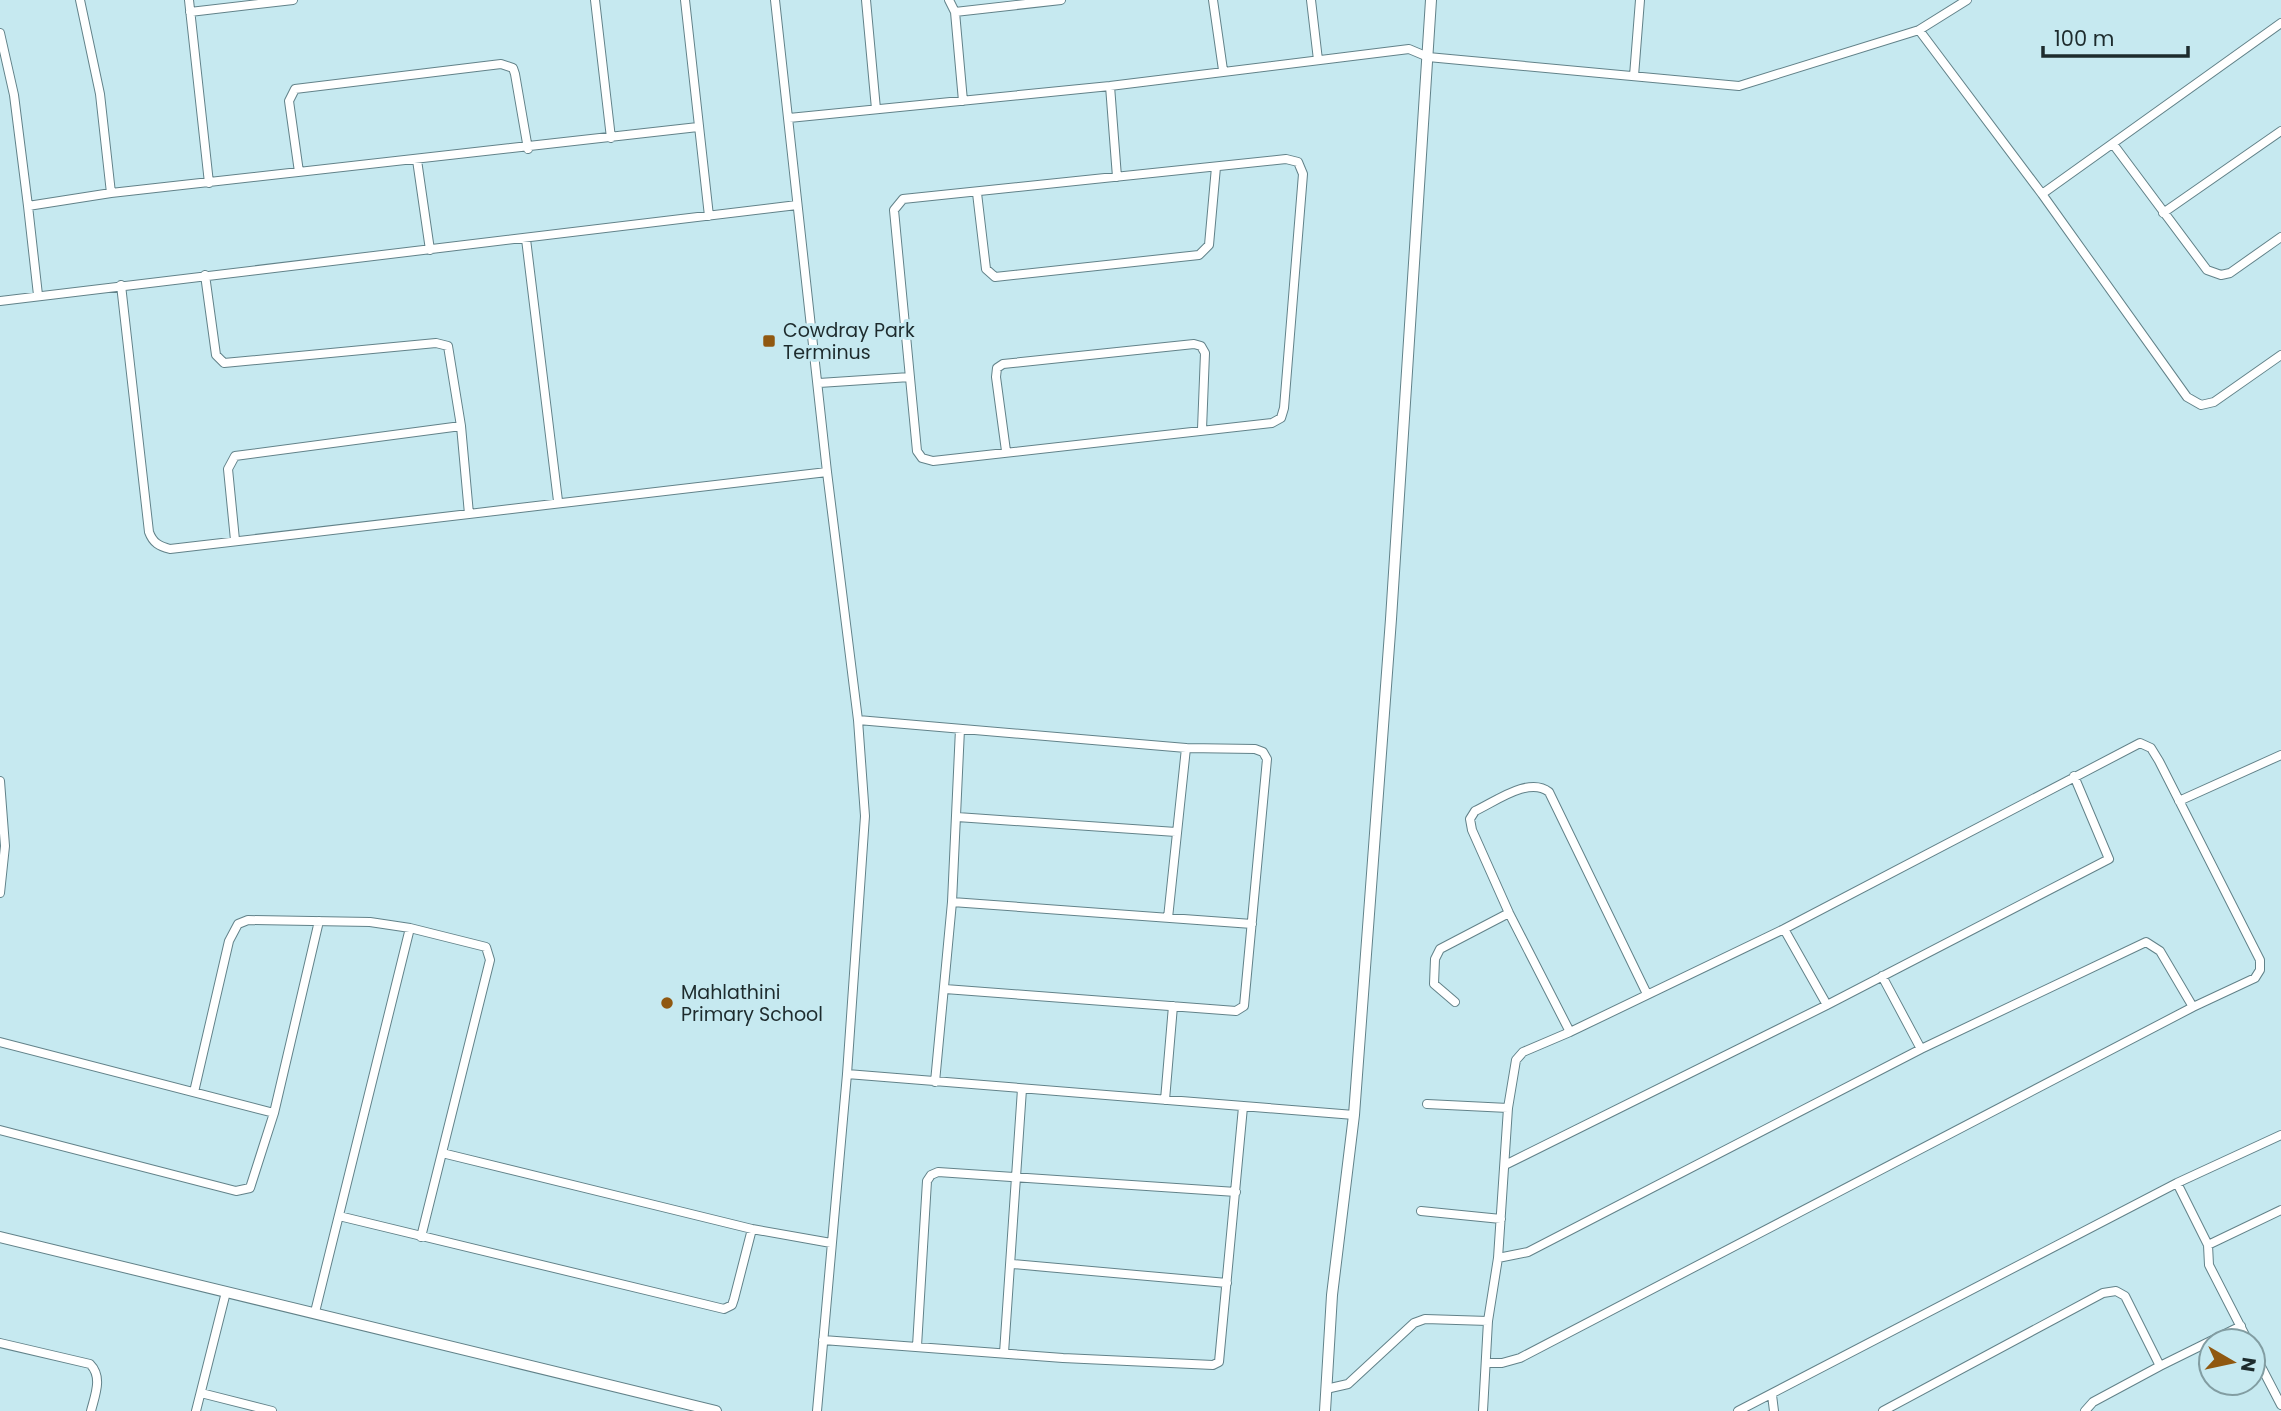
<svg xmlns="http://www.w3.org/2000/svg" width="2281" height="1411" font-family="Poppins,sans-serif">
<style>
.lines{fill:none;stroke-linecap:round;stroke-linejoin:round}
.street-casing{stroke:#628289;stroke-width:10}
.secondary-casing{stroke:#628289;stroke-width:12}
.street{stroke:#fff;stroke-width:8}
.secondary{stroke:#fff;stroke-width:10}
.poi-dot{fill:#905810;stroke:#c6e9f0;stroke-width:2.5}
.labels{text-anchor:middle;stroke-width:6;stroke-linejoin:round;paint-order:stroke}
.poi-label{font-size:19px;fill:#1d2b2d;stroke:#c6e9f0;text-anchor:start}
</style>
<rect width="100%" height="100%" fill="#c6e9f0"/>
<g class="lines">
<defs>
<path id="street" d="M80,0L100,94L111,193
M189,0L209,183
M595,0L611,138
M685,0L709,216
M775,0L827,472L858,720L865,816L847,1074L817,1411
M866,0L876,109
M949,0L955,12L963,101
M1213,0L1223,70
M1311,0L1318,60
M190,12L293,0
M955,12L1061,0
M1919,30L2042,194L2187,397L2201,405L2214,402L2281,355
M0,33L14,95L28,206L111,193L698,127
M1634,76L1640,0
M1110,86L1117,177
M789,118L1110,86L1409,49L1428,57L1739,86L1919,30L1967,0
M2113,144L2207,270L2221,275L2230,273L2281,237
M1286,159L1298,162L1303,174L1284,408L1281,418L1272,423L933,461L922,458L917,451L894,210L903,199Z
M417,160L430,250
M299,172L289,101L295,89L501,64L513,68L515,74L528,149
M977,193L986,269L995,277L1199,255L1209,245L1216,167
M2042,194L2281,23
M28,206L38,295
M2163,213L2281,131
M526,239L558,501
M205,275L216,355L224,363L436,343L448,346L461,426L469,514
M121,285L149,532C153,543 159,546 170,549L827,472
M0,301L797,205
M819,383L910,377
M1006,451L996,377L997,368L1003,364L1194,344L1201,346L1205,353L1202,429
M235,540L228,469L235,456L461,426
M858,720L1186,748L1255,749L1263,752L1267,759L1244,1006L1236,1011L945,989
M0,781L5,846L0,893
M2179,801L2281,755
M957,817L1176,832
M952,902L1252,924
M1168,918L1186,748
M1784,929L1827,1005
M1882,976L1921,1049
M1455,1002L1434,984L1435,959L1440,949L1509,913
M1570,1032L1509,913L1472,830L1470,819L1475,811C1495,802 1529,776 1549,792L1647,994
M0,1042L274,1113
M847,1074L1354,1115
M935,1082L952,902L960,729
M194,1092L229,941L238,924L248,920L370,922L410,928L486,947L490,960L421,1237
M1165,1100L1173,1006
M1427,1104L1508,1108
M0,1130L236,1191L250,1188L274,1113L319,921
M442,1153L752,1229L831,1243
M1505,1165L1827,1005L2109,859L2074,776
M2177,1183L2208,1245L2209,1265L2248,1341
M1421,1211L1501,1219
M339,1216L724,1309L732,1305L734,1299L752,1229
M2208,1245L2281,1210
M1012,1264L1227,1283
M315,1312L410,928
M823,1340L1063,1358L1213,1365L1219,1362L1243,1107
M0,1343L90,1364C103,1377 95,1395 91,1411
M917,1346L927,1181L931,1175L938,1172L1236,1192
M2253,1351L2281,1405
M1004,1353L1022,1089
M1486,1363H1502L1520,1358L2193,1007L2160,951L2146,942L1921,1049L1528,1252L1498,1258
M1326,1389L1348,1384L1414,1323L1425,1319L1488,1321
M201,1393L272,1411
M1772,1395L1774,1411
M196,1411L226,1292
M1483,1411L1488,1321L1498,1258L1508,1108L1516,1060L1523,1052L1570,1032L1784,929L2140,743L2151,748L2159,761L2260,960V970L2255,978L2193,1007
M1738,1411L2177,1183L2281,1135
M1883,1411L2103,1293L2116,1291L2125,1296L2160,1366L2241,1326
M2085,1411L2093,1402L2160,1366"/>
<path id="secondary" d="M0,1237L716,1411
M1325,1411L1332,1295L1354,1115L1391,619L1431,0"/>
</defs>
<use href="#street" class="street-casing"/>
<use href="#secondary" class="secondary-casing"/>
<use href="#street" class="street"/>
<use href="#secondary" class="secondary"/>
</g>
<g class="poi-dot">
<rect x="762" y="334" width="14" height="14" rx="3.5"/>
<circle cx="667" cy="1003" r="7"/>
</g>
<g class="labels">
<g class="poi-label">
<text x="783" y="337">Cowdray Park<tspan x="783" dy="22">Terminus</tspan></text>
<text x="681" y="999">Mahlathini<tspan x="681" dy="22">Primary School</tspan></text>
</g>
</g>
<g transform="translate(2232 1362) rotate(99)"><circle r="33" fill="#c6e9f0" stroke="#829da2" stroke-width="2"/>
<path d="M0-5L12 26L0 18L-12 26Z" fill="#905810"/>
<text y="-10" font-size="19" font-weight="bold" text-anchor="middle" fill="#1d2b2d">N</text>
</g>
<path d="M2043 46v10h145v-10" fill="none" stroke="#1d2b2d" stroke-width="3.5"/>
<text x="2054" y="46" font-size="21" fill="#1d2b2d" stroke="#c6e9f0" stroke-width="5" paint-order="stroke">100 m</text>
</svg>
